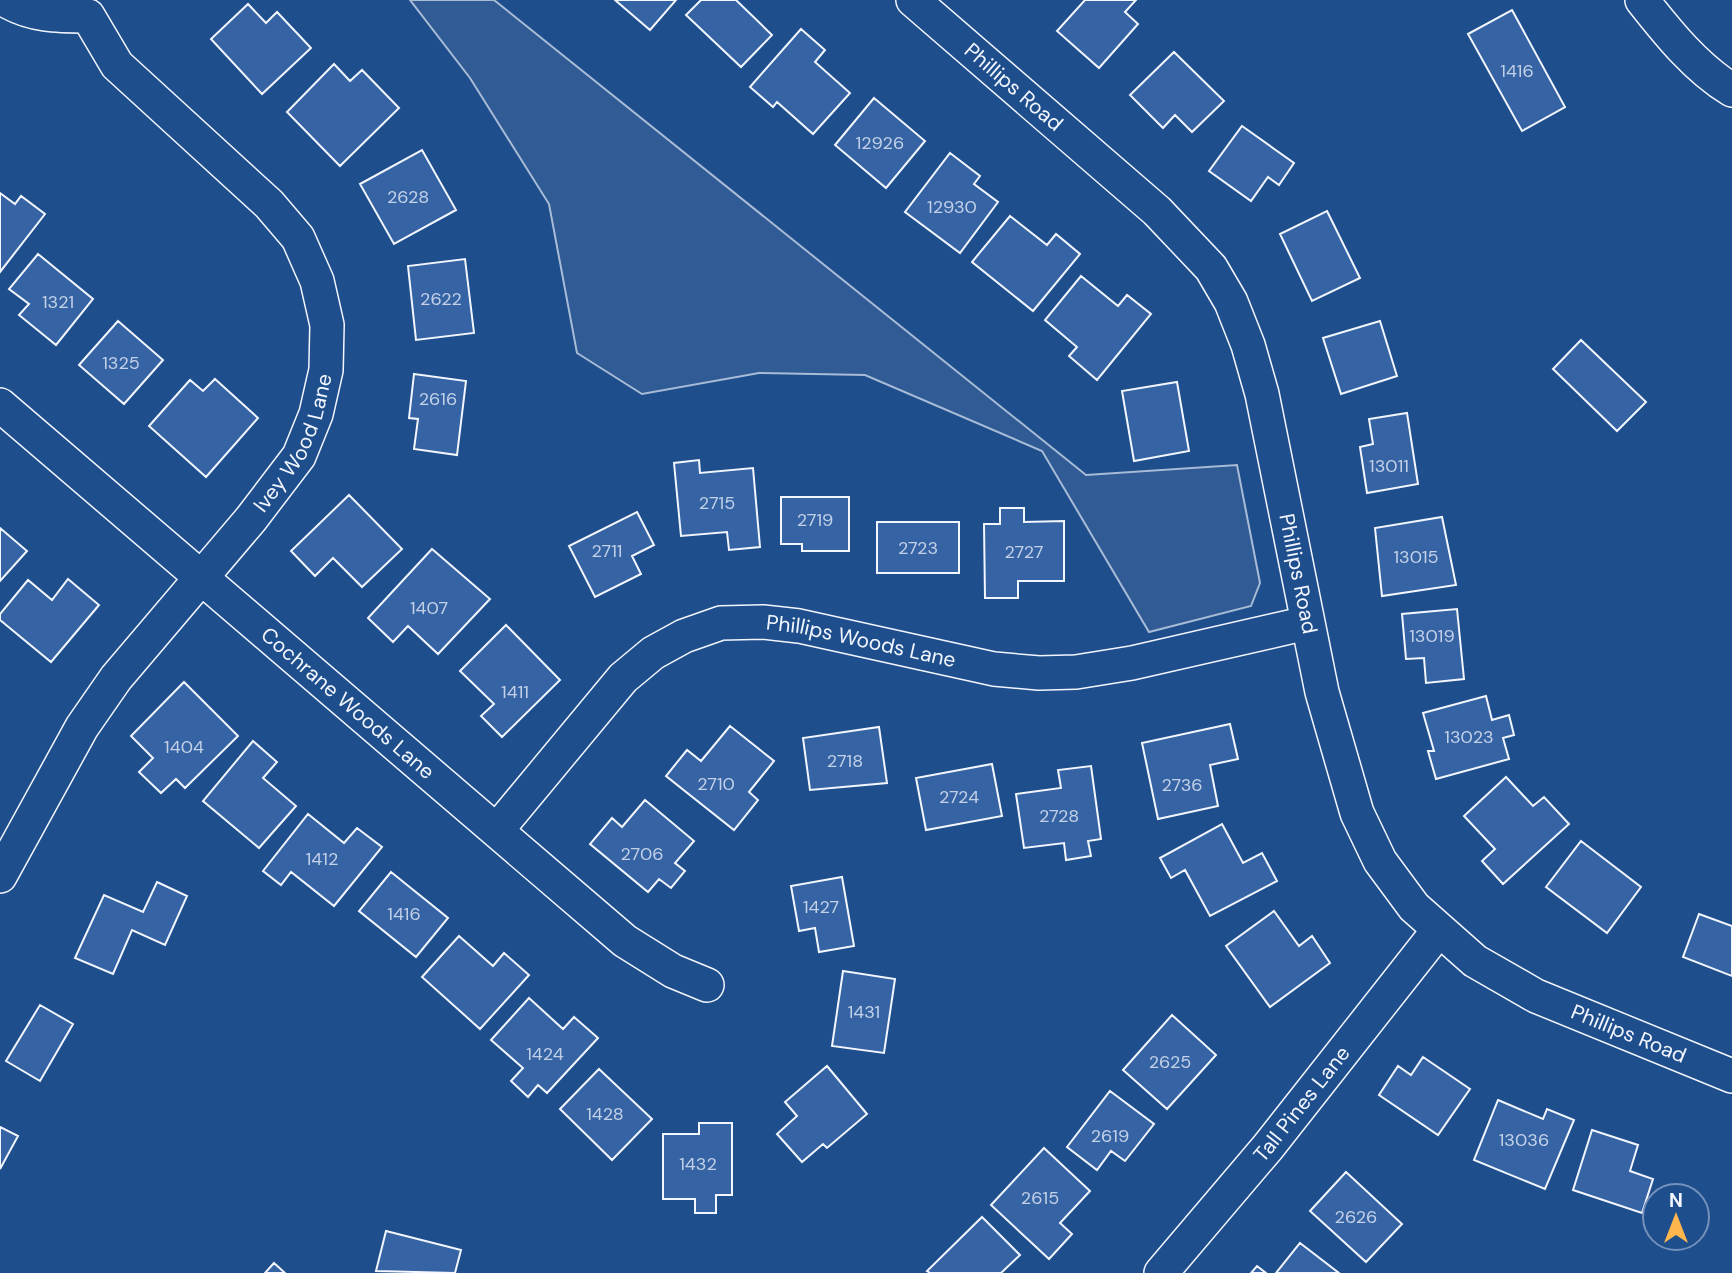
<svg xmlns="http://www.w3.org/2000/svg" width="1732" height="1273" font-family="'DM Sans',sans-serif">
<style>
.built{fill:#305b95;stroke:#a8bbd7;stroke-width:2}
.building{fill:#3563a3;stroke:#f2f6ff;stroke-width:2}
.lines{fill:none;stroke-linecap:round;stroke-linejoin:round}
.minor-casing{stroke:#f2f6ff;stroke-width:36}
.minor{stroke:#1f4e8c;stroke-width:33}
.labels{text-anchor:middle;stroke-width:5;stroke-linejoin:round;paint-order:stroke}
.number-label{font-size:18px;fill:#c3d1e8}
.street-label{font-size:21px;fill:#f2f6ff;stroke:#1f4e8c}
</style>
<rect width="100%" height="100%" fill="#1f4e8c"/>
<path class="built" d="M410,0H494L1086,475L1237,465L1260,583L1251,606L1149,632L1042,451L865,375L759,373L642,394L577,353L549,204L470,78Z"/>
<path class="building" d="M615,0H676L650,30Z
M701,0H736L772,35L741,67L686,15Z
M1085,0H1136L1125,12L1138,24L1099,68L1057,31Z
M248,4L266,23L277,12L311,48L262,94L211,39Z
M1512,10L1565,107L1522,131L1468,34Z
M801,29L825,50L815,62L850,93L813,134L777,102L773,107L750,87Z
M1174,52L1224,101L1192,132L1175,115L1163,128L1130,95Z
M334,64L350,81L362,70L399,108L340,166L287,112Z
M874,98L925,141L886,188L835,145Z
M1242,126L1294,163L1279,185L1268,177L1251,201L1209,171Z
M422,150L456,210L394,244L360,184Z
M950,153L980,176L974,184L998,202L960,253L905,212Z
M0,193L15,204L21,196L45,214L0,272Z
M1327,211L1360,278L1312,301L1280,234Z
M1010,216L1047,245L1056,234L1080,254L1033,311L972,262Z
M38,254L93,299L56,345L19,315L29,304L9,289Z
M465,259L474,333L416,340L408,266Z
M1081,276L1118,306L1127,295L1151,314L1097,380L1069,356L1077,347L1045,320Z
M118,321L163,360L124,404L79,365Z
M1380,321L1397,376L1341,394L1323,338Z
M1581,340L1646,402L1617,431L1553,369Z
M414,374L466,381L457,455L414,449L418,419L409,418Z
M215,379L258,418L206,477L149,426L190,380L203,391Z
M1177,382L1189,451L1134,461L1122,391Z
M1407,413L1418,484L1367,493L1360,447L1373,444L1369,419Z
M699,460L700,473L753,468L760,547L729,550L727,532L681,536L674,463Z
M349,495L402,549L362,587L333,558L315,576L291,551Z
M781,497H849V551H802V544H781Z
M1000,508H1024V522L1064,521V581H1018V598H985L984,524H1000Z
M637,512L654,545L632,556L641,574L595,597L569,546Z
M1442,517L1456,585L1382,596L1375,528Z
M877,522H959V573H877Z
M0,528L27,551L0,581Z
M432,549L490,599L438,654L408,626L393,642L368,618Z
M68,579L99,605L51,662L0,620V614L28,580L52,600Z
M1457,609L1464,679L1426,683L1424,658L1406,659L1402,614Z
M506,625L560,680L502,737L481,716L494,704L460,671Z
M184,682L238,736L185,788L176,779L161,793L139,772L153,758L131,736Z
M1486,696L1492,720L1509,715L1514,735L1503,738L1509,759L1436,779L1428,751H1434L1423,713Z
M1230,724L1238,759L1210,765L1218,806L1158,819L1142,743Z
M730,726L774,761L749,792L758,800L734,830L666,776L687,750L701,761Z
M879,727L887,783L810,790L803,738Z
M253,741L277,762L263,778L296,806L259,848L203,801Z
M992,764L1002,816L926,830L916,778Z
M1091,766L1101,839L1088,841L1091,856L1066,860L1064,843L1024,848L1016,794L1061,788L1058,770Z
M1506,777L1533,806L1544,797L1569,824L1503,884L1482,861L1495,849L1464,816Z
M645,800L694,841L675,863L685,871L671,888L659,879L648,892L590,844L612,818L622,827Z
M308,814L344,843L357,828L382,847L334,906L291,872L281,885L263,871Z
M1222,824L1243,863L1262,853L1277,881L1210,916L1185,870L1171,878L1160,858Z
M1581,841L1641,887L1607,933L1546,887Z
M391,872L448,918L416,957L359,911Z
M842,877L854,946L819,952L815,928L799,931L791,886Z
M157,882L187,896L165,945L132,930L113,974L75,958L104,895L143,912Z
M1274,911L1299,946L1312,936L1330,963L1270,1007L1226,946Z
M1699,914L1732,926V976L1683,957Z
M459,936L493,966L504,953L529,975L480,1029L422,977Z
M843,971L895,979L884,1053L832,1046Z
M529,998L563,1029L574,1017L598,1038L547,1093L538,1085L528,1097L511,1081L523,1068L491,1040Z
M40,1005L73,1024L40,1081L6,1061Z
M1172,1015L1216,1055L1167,1109L1123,1070Z
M1423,1057L1470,1089L1438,1135L1379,1095L1398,1066L1411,1075Z
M827,1066L867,1114L827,1148L823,1144L802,1162L777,1134L797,1116L785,1102Z
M599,1069L652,1119L612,1160L560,1109Z
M1110,1091L1154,1124L1125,1161L1111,1151L1097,1170L1067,1147Z
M1498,1100L1543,1119L1547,1109L1574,1120L1545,1189L1474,1160Z
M699,1123H732V1195H716V1213H695V1199H663V1134H699Z
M0,1127L18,1136L0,1169Z
M1592,1130L1638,1145L1630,1171L1653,1179L1642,1213L1573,1190Z
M1044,1148L1090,1191L1060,1223L1072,1234L1049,1259L991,1205Z
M1346,1172L1402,1224L1366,1262L1310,1211Z
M982,1217L1020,1255L1001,1273H930L927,1271Z
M386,1231L461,1250L455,1273L376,1271Z
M1300,1243L1339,1273H1276Z
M274,1263L285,1273H265Z
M1257,1266L1266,1273H1251Z"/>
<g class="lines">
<defs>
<g id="minor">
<path id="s1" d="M913,0L1157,211L1211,268L1231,302L1248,345L1262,394L1322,692L1357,813L1380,861L1414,907L1475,961L1536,996L1732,1076"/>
<path d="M1642,0C1668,33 1696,68 1732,90"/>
<path id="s2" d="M0,405L625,941L673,971L707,985"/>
<path id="s3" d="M497,830L623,678L653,653L684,636L721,623L763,622L799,626L994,669L1039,673L1076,672L1132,663L1307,623"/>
<path id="s4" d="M0,876L82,727L116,678L251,519L299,456L316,414L326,370L327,325L317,281L298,238L269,204L117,65L88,16C57,16 32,16 5,0"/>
<path id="s5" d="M1161,1273L1268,1147L1438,931"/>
</g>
</defs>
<use href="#minor" class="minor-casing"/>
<use href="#minor" class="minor"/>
</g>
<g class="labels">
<g class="number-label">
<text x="1517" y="77">1416</text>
<text x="880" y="149">12926</text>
<text x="408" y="203">2628</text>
<text x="952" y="213">12930</text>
<text x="441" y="305">2622</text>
<text x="58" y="308">1321</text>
<text x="121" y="369">1325</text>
<text x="438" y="405">2616</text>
<text x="1389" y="472">13011</text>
<text x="717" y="509">2715</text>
<text x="815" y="526">2719</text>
<text x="918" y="554">2723</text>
<text x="607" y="557">2711</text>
<text x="1024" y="558">2727</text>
<text x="1416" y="563">13015</text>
<text x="429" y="614">1407</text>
<text x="1432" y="642">13019</text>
<text x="515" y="698">1411</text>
<text x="1469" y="743">13023</text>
<text x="184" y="753">1404</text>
<text x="845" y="767">2718</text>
<text x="716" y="790">2710</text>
<text x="1182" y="791">2736</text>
<text x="959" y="803">2724</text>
<text x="1059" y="822">2728</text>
<text x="642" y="860">2706</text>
<text x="322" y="865">1412</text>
<text x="821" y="913">1427</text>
<text x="404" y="920">1416</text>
<text x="864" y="1018">1431</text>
<text x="545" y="1060">1424</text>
<text x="1170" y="1068">2625</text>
<text x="605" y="1120">1428</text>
<text x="1110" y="1142">2619</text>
<text x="1524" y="1146">13036</text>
<text x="698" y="1170">1432</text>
<text x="1040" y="1204">2615</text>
<text x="1356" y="1223">2626</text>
</g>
<g class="street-label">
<text dy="7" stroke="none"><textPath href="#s1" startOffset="133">Phillips Road</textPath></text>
<text dy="7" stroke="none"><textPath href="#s4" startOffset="527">Ivey Wood Lane</textPath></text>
<text dy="7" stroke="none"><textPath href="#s1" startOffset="721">Phillips Road</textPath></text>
<text dy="7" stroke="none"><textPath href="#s3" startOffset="453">Phillips Woods Lane</textPath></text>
<text dy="7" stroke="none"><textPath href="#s2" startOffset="458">Cochrane Woods Lane</textPath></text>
<text dy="7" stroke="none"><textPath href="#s1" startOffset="1330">Phillips Road</textPath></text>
<text dy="7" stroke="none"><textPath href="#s5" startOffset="220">Tall Pines Lane</textPath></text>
</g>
</g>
<g transform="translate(1676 1217)"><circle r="33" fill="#1f4e8c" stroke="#7391ba" stroke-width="2"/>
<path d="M0-5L12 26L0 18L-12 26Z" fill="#ffb74d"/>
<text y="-10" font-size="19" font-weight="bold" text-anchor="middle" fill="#f2f6ff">N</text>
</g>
</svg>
